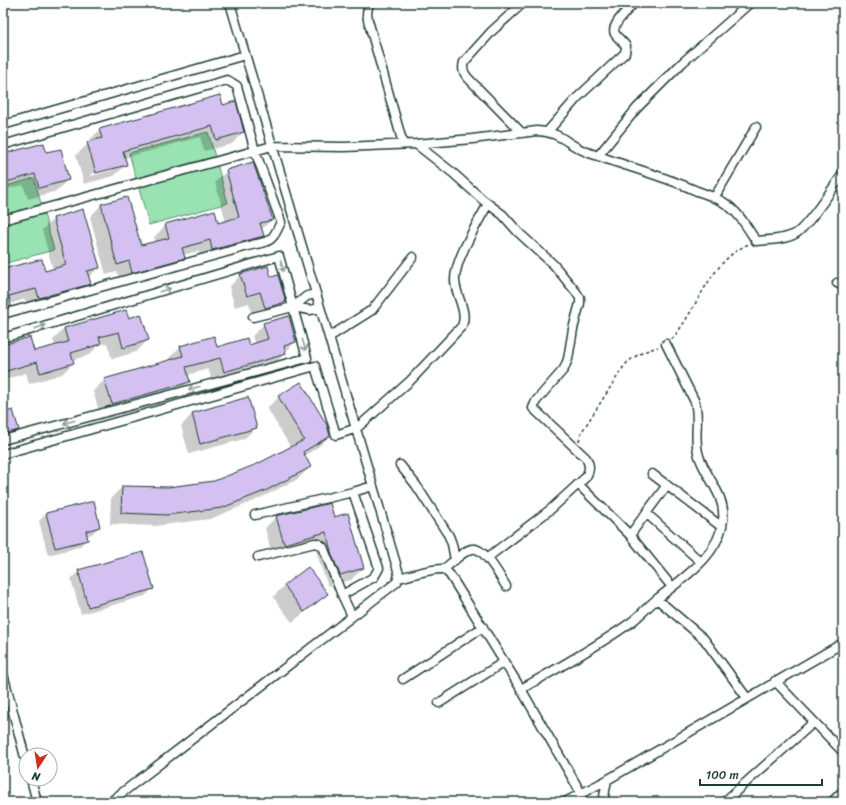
<svg xmlns="http://www.w3.org/2000/svg" width="846" height="805" font-family="Sriracha,sans-serif">
<style>
.green{fill:#99e2b1;stroke:#5c9072}
.shadow{fill:#0003;fill-rule:evenodd}
.building{fill:#d4c1f2;stroke:#1f3d34}
.lines{fill:none;stroke-linecap:round;stroke-linejoin:round}
.minor-casing{stroke:#1f3d34;stroke-width:11}
.path{stroke:#1f3d34;stroke-width:1.5;stroke-dasharray:3 3;stroke-linecap:butt}
.minor{stroke:#fff;stroke-width:8}
.oneway{stroke:#8f9e9a}
</style>
<rect width="100%" height="100%" fill="#fff"/>
<filter id="ink" filterUnits="userSpaceOnUse"><feTurbulence type="fractalNoise" baseFrequency=".025" numOctaves="2"/><feDisplacementMap in="SourceGraphic" scale="8" xChannelSelector="R" yChannelSelector="G"/><feConvolveMatrix kernelMatrix="1 2 1 2 8 2 1 2 1" color-interpolation-filters="sRGB"/></filter>
<g filter="url(#ink)">
<path class="green" d="M208,132L228,203L149,225L129,153Z
M34,178L54,250L3,264V187Z"/>
<path class="shadow" d="M222,106L243,132L232,144L204,151L200,137L185,141L124,158L126,165L114,176L84,184L76,155L89,143L88,141L100,130ZM113,168V170L91,176V174Z
M46,154L68,179L57,191L28,199L23,185L3,190V155Z
M227,171L272,219L261,230L263,236L252,248L201,261L198,251L183,255L184,258L172,269L121,283L117,272L106,275L90,217L101,205L127,198L140,246L156,242L154,237L166,225L218,224L226,222L215,182Z
M53,219L98,268L88,278L89,284L78,295L28,309L25,299L10,304V306L3,313V270L44,272L53,270L42,230Z
M241,275L270,278L285,302L273,314L253,319L249,303L235,307L229,287Z
M128,319L148,340L136,352L112,359L107,343L99,345L89,355L72,360L73,363L62,374L29,384L26,373L3,380V346L33,353L55,346L53,340L64,328Z
M264,324L295,342L274,365L213,383L208,369L187,375L189,381L177,393L100,415L93,391L105,380L169,361V358L180,347L213,337L216,348L248,346L255,344L252,336Z
M279,397L329,436L318,447L304,456L310,467L298,479L254,501L210,519L155,526L110,524L111,498L122,487L168,488L214,482L257,464L291,448L267,408Z
M248,399L256,427L244,439L189,454L181,426L192,414Z
M3,414L18,430L6,441L3,442Z
M47,513L99,527L92,534L86,536L87,539L79,547L48,555L39,521Z
M276,517L333,518L363,568L351,580L328,586L321,567L314,543L272,555L265,528Z
M308,568L327,593L315,605L292,622L273,597L284,586Z
M79,571L153,588L145,596L81,614L71,579Z"/>
<path class="building" d="M220,95L223,105L236,101L244,132L216,140L212,126L198,130L123,151L127,165L96,173L87,142L102,138L99,129Z
M44,143L46,152L61,149L69,180L39,188L35,174L3,183V154Z
M253,162L273,220L260,223L264,236L212,250L210,240L182,248L185,258L132,273L129,261L117,265L101,204L127,197L141,245L169,238L165,224L215,210L218,223L239,217L226,170Z
M83,209L100,268L87,271L91,284L39,298L36,289L23,292L9,296L11,306L3,308V269L42,259L45,271L66,265L53,218Z
M268,266L271,277L278,275L286,302L265,308L260,292L247,296L240,274Z
M126,310L129,318L141,314L149,340L123,348L119,332L99,337L101,344L71,353L74,363L40,373L37,362L3,372V345L30,337L34,351L68,342L64,328Z
M289,316L296,342L284,346L286,354L224,372L220,358L186,367L190,382L112,404L104,379L183,356L180,346L214,336L217,347L247,338L249,345L268,339L263,323Z
M301,382L327,425L330,436L303,452L311,467L267,490L222,508L167,515L121,513L122,486L168,487L214,481L257,464L304,440L278,396Z
M248,397L257,428L200,444L192,413Z
M13,410L19,430L3,434V413Z
M94,501L100,527L86,531L88,540L55,548L46,513Z
M330,503L334,517L348,513L364,568L340,575L332,555L326,532L284,544L276,516Z
M143,552L154,589L88,607L78,570Z
M308,567L328,594L304,612L284,585Z"/>
<g class="lines">
<defs>
<path id="minor" d="M369,3L367,13L368,20L403,144
M3,125L245,55
M548,131L577,98L625,53L626,46C623,42 618,38 615,34C610,25 629,9 634,3
M522,133L468,78C463,72 462,69 464,62L492,31L523,3
M416,144L453,173L483,200L503,215L518,232L554,265L576,292L580,298V303L573,329L568,359L564,369L536,401L533,408L586,458C590,465 590,469 586,477L551,509L487,558
M3,145L227,80L237,86L255,151L281,222C272,241 272,241 252,245L3,314
M598,156L637,108L682,63L750,3
M714,198L756,127
M3,220L272,146L344,147L416,144L472,139L537,131C562,132 567,145 587,152C624,166 662,175 697,191C706,194 715,197 723,202C738,211 747,227 756,241C768,240 784,240 795,234C807,228 833,187 843,174
M837,283L843,286
M293,307L307,296L316,294
M253,317L293,307L310,310L320,308
M329,337L372,310L413,257
M3,338L279,256L307,358L3,440
M3,454L315,366L336,435L357,428L410,381L462,326C468,311 456,297 455,281C454,261 478,222 488,204
M400,465L416,485L449,536L452,544L455,560
M652,474L722,527
M578,484L630,535L672,587
M646,513L701,562
M255,515L353,492L373,486
M630,535L667,485
M258,557L315,543L319,544L323,547L342,595
M444,569C452,563 462,551 472,549C484,546 500,577 506,586
M399,578C412,575 431,568 444,569L450,575L521,689L581,793
M657,599L704,639L747,698
M352,616L342,595L374,577L379,568L353,492
M3,674L26,761
M403,679L483,627
M775,681L843,752
M521,689C558,668 595,648 630,623C640,616 648,606 657,599C683,578 719,556 723,520C726,495 706,478 699,456C693,438 700,420 695,402L666,344
M439,703L504,662
M31,779L37,802
M110,802L397,582L399,574L230,3
M565,802L607,780L843,643
M603,802L607,780
M724,802L814,722
M832,802L843,791"/>
</defs>
<use href="#minor" class="minor-casing"/>
<path class="path" d="M672,339C697,310 711,259 749,244
M579,441L581,433L624,366C634,355 645,351 658,347"/>
<use href="#minor" class="minor"/>
</g>
<defs><path id="oneway-shaft" d="M-6 0H5M1.5-3L5.5 0L1.5 3" fill="none" stroke-width="1.6" stroke-linecap="round" stroke-linejoin="round"/></defs>
<g class="oneway">
<use href="#oneway-shaft" transform="translate(282 266) rotate(75)"/>
<use href="#oneway-shaft" transform="translate(165 290) rotate(-17)"/>
<use href="#oneway-shaft" transform="translate(40 327) rotate(-17)"/>
<use href="#oneway-shaft" transform="translate(304 345) rotate(74)"/>
<use href="#oneway-shaft" transform="translate(194 388) rotate(165)"/>
<use href="#oneway-shaft" transform="translate(69 422) rotate(165)"/>
</g>
</g>
<rect width="846" height="805" fill="none" stroke="#fff" stroke-width="16"/>
<rect x="8" y="8" width="830" height="789" fill="none" stroke="#1f3d34" stroke-width="1.5" filter="url(#ink)"/>
<g transform="translate(38 767) rotate(192)"><circle r="19" fill="#ffffff" stroke="#a5b1ae"/>
<path d="M0-3L7 15L0 10L-7 15Z" fill="#c8321e"/>
<text y="-6" font-size="11" font-weight="bold" text-anchor="middle" fill="#1f3d34">N</text>
</g>
<path d="M700 779v6h122v-6" fill="none" stroke="#1f3d34" stroke-width="2"/>
<text x="706" y="779" font-size="12" fill="#1f3d34" stroke="#ffffff" stroke-width="3" paint-order="stroke">100 m</text>
</svg>
